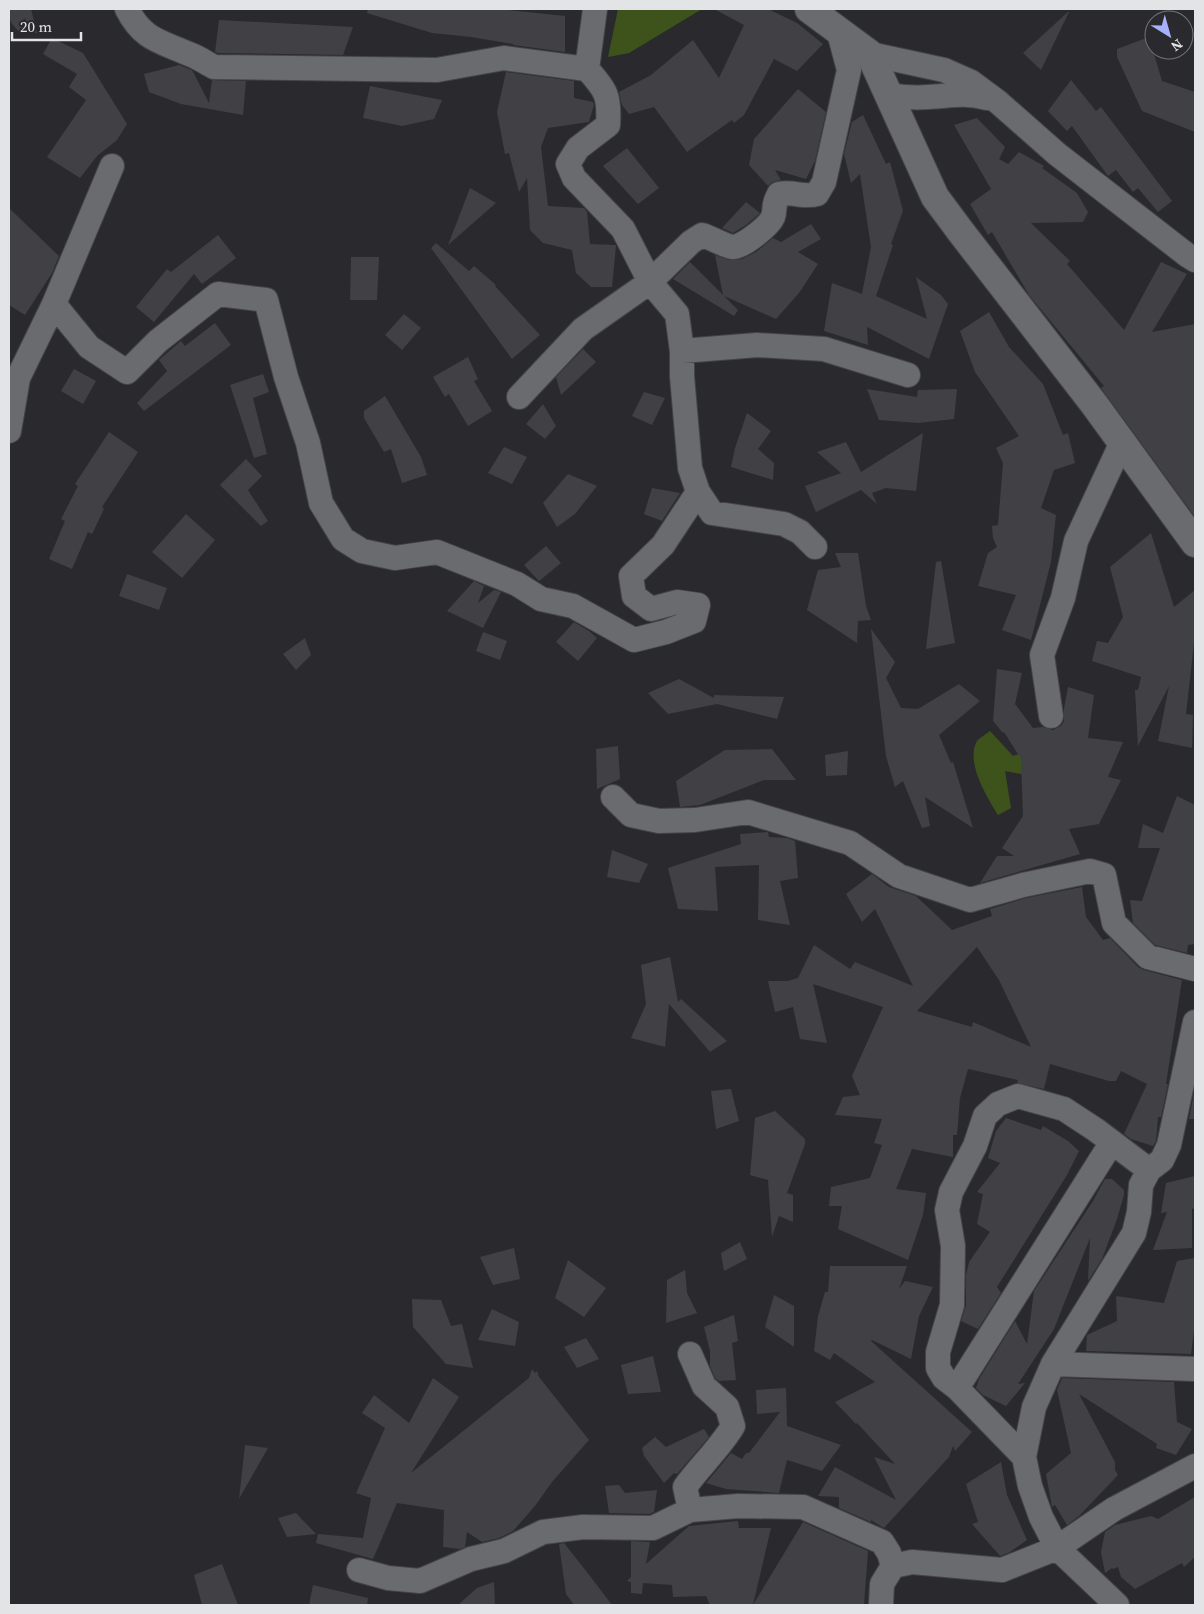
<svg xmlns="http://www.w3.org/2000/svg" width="1204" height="1614" font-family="'Source Serif 4',serif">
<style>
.green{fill:#3d531b}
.building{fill:#414145;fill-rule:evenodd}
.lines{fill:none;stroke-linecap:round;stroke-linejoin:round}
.minor-casing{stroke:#444548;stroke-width:26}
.tertiary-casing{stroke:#444548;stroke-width:30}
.minor{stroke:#6a6b6f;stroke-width:24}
.tertiary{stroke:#6a6b6f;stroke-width:28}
</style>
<rect width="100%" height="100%" fill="#2a2a2e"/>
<path class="green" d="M618,9H702L629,53L608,57Z
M990,731L1013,756L1033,749L1040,759L1021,774L1005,771L1011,808L998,815C987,797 965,762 977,741C980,738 986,734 990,731Z"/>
<path class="building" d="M9,9H31L37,33H20L12,24L9,17Z
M368,9H499L565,16V52L513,45V44L471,37L432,33L367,13Z
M714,9H768L797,23L823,44L797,71L774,59L744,115L734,123L732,120L687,152L654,107L629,114L622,105L619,92L651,75L693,40L719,78L744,25Z
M1068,12H1069L1041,70L1023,53Z
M219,20L353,27L343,55L218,53L215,52Z
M1149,37L1162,81L1195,92V132L1142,111L1117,57V49Z
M52,38L83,53L127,124L117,140L97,156L80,178L47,157L86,100L69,87L77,74L43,54Z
M179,65L192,70L209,103L212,80L246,81L243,115L181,104L149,92L144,74Z
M506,72L574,81V98L593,102L594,105L589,122L548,128L541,147L548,206L584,208L587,212L590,244L616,245V246L612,287H591L576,273L572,250L543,243L530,230L527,178L519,192L509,153L505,154L497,112Z
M1071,80L1096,111L1101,107L1172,201L1158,212L1138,188L1133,192L1116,170L1108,176L1072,126L1067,131L1048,111Z
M370,86L442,100L434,119L402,126L363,118Z
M798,89L826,112L815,161L806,179L775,170L781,180L772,182L768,186L749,165L754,139Z
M863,115L886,164L890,162L903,211L891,244L893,245L876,296L927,319L916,277L941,295L948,304L929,359L867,327L868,345L824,331L832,283L862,294L871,247L860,174L851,183L844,154L852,122Z
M977,118L1005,147L999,159L1008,164L1019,152L1044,166L1042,168L1077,193L1088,212L1083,222L1031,223L1070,261L1067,264L1124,330L1161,262L1187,274L1152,332L1195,324V517L1101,388L1104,386L1029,295L992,232L988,235L970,204L991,189L954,125Z
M627,148L659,188L638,204L603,166Z
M470,188L496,203L448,245Z
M746,202L760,213L746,225L733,233L722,228Z
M9,208L59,256L52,273L25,315L9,305Z
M811,224L821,239L798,252L818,264L799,293L776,319L724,296L738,310L734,316L673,279L690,262L723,295L715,255L729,260L742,259L756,252L773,238L781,242Z
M218,235L236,258L202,284L194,274L154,322L136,307L167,269L171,272Z
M436,243L469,271L474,266L496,285L495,286L540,335L512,359L431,248Z
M351,257H379L377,300H350Z
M989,312L1009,347L1043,384L1063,435L1068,433L1075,463L1054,470L1041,508L1056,515L1051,562L1031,640L1002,630L1016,595L978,586L988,553L997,547L993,538L992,526L998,525L1003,463L996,448L1019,436L975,372L960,331Z
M404,314L421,328L402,350L385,335Z
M215,323L231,345L144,411L137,403L167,371L159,360L181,341L185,346Z
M583,349L596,362L561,395L556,377Z
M468,357L478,379L474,381L492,411L468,426L449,394L445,397L433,377Z
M74,369L96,381L83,404L61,391Z
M263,374L269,392L253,398L267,454L254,458L230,385Z
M867,389L917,397L918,390L957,389L954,419L918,423L879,420Z
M644,392L665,398L652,425L632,416Z
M385,396L421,457L427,475L402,483L391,449L384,452L364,418V411Z
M543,404L556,426L545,439L526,424Z
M747,413L771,431L758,449L774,463L773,480L731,467L735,448Z
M109,432L138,452L102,507L104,509L92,534L88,532L72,569L49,559L65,521L61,519L78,486L75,484Z
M923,433L916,491L886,488L872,493L877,504L861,490L816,512L805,486L841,473L817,452L846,442L861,472Z
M504,447L527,457L512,484L488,473Z
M246,459L262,476L248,490L268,521L261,526L220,485Z
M568,474L597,486L575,514L557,527L543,503Z
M652,488L680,493L662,521L644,514Z
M186,514L215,540L182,578L152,552Z
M1151,533L1174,607L1195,590V634L1186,714L1193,715L1192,748L1158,741L1169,686L1138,746L1135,690H1138L1141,677L1092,661L1097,641L1108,643L1123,617L1110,567Z
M546,546L561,563L539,581L524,565Z
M835,553H858L866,606L871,620L858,621L857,643L807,610L818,570L841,567Z
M941,561L955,643L926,649L936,562Z
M127,574L167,588L159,610L119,596Z
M474,581L484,586L478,603L494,590L501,592L483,628L447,611Z
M574,622L589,631L597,638L578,661L556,642Z
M871,629L895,662L886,678L901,708L918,709L959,684L980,701L939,735L951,763L953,762L973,828L925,797L930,826L922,828L903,781L895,787L886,756Z
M483,632L507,641L500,660L476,651Z
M305,638L311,655L296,670L283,654Z
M997,669L1022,673L1015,704L1033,728L1043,727L1053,730L1061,726L1064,721V709L1068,687L1094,695L1088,738L1123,742L1108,777L1121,780L1099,824L1069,829L1080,854L980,883L997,856H1014L1002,848L1023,816L1021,759L1004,732L1003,733L993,721Z
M679,679L714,698V695L784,697L777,719L717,704L668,714L648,693Z
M618,746L620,779L597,789L596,749Z
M772,749L796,780H764L700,805L680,807L676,781L725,750Z
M848,751L847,775L826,776L825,755Z
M1177,796L1195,805V944L1188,945L1187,953L1155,945L1133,923L1130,900L1142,901L1160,848H1138L1143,824L1163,833Z
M768,832L769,837L787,838L795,841L798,878L780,881L790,925L758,920L759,865L715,867L718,911L678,909L668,868L741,844L740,834Z
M612,850L648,864L639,883L607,877Z
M872,874L889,887L916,896L952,930L992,916L990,909L1026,898L1082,887L1086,917L1103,940L1110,938L1138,967L1144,970L1182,980L1166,1084H1168L1161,1117H1158L1156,1141L1153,1146L1131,1139L1124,1134L1147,1084L1121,1071L1116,1081H1109L1050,1064L1044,1089L1017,1083L1018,1080L968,1069L960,1098L957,1135H953V1157L912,1149L896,1189L926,1193L923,1215L908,1260L838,1229L842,1206H829L831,1187L870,1178L882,1145L874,1143L882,1119L835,1115L843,1097L860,1095L852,1076L883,1007L813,984L827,1043L800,1039L793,1007L775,1012L768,981H788L798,978L814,945L850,969L855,962L913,986L875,909L862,922L846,894ZM977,947L999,980L1031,1047L973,1022L972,1027L917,1011Z
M670,957L678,1002L681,999L727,1041L710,1052L669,1004L665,1047L631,1038L646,1004L641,965Z
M1195,1087V1119H1189Z
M731,1089L739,1121L716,1129L711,1091Z
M775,1111L805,1139V1144L787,1193L793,1195V1222L779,1216L772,1237L768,1180L750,1175L755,1118Z
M1006,1118L1041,1130L1043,1126L1068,1141L1079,1151L1067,1175L997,1287L1001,1293L978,1329L961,1321L966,1305V1275L969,1262L990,1232L977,1224L983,1194L977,1192L1000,1163L988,1158L996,1131Z
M1195,1176V1208L1192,1209V1248L1153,1250L1167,1212L1161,1213L1166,1183Z
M1105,1179H1112L1124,1190V1195L1117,1219L1102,1259L1088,1281L1090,1238L1054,1329L1018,1384L1025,1383L1006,1406L983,1395L976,1388L979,1379L1015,1321L1027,1344L1034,1291L1093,1201Z
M740,1242L747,1259L724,1271L721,1253Z
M514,1248L520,1279L493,1285L480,1257Z
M1195,1258V1323L1191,1354L1086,1351L1087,1335L1117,1321L1116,1296L1164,1303L1177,1261Z
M568,1260L606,1288L584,1317L555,1298Z
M830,1266H907L899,1289L905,1281L933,1287L919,1316L911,1359L872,1340L871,1341L972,1432L955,1451L953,1446L949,1457L884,1528L871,1520V1522L839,1508V1497L818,1496L835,1467L896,1500L874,1457L895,1464L857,1423L856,1424L835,1402L875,1382L834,1353L830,1360L814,1351L818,1316L825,1292H828Z
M685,1270L687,1293L697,1313L666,1323L667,1280Z
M774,1295L794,1306V1347L765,1327Z
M412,1299L441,1300L451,1326L462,1324L473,1368L446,1364L413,1327Z
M492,1309L519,1322L515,1346L478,1340Z
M734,1315L738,1341L732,1343L736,1380L719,1381L715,1378L710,1366V1351L704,1327Z
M586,1338L599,1359L577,1368L564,1347Z
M653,1356L661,1392L628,1394L621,1365Z
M532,1369L535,1373L537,1371L539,1377L589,1440L552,1482L535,1506L513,1531L499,1538L482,1542L467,1532L465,1547L460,1549L443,1547L444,1510L397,1503L373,1559L316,1543L318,1534L363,1538L371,1498L356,1493L385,1428L362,1413L374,1395L409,1423L433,1378L459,1397L411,1473L529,1378Z
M1062,1378L1174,1382L1177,1422L1192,1429L1176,1455L1156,1448L1157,1444L1079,1394L1115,1462V1470L1118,1475L1079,1516L1067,1525L1055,1505L1052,1507L1046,1474L1071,1453L1057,1390Z
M786,1388L787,1426L841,1445L822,1471L787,1460L779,1493L726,1489L706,1483L731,1453L742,1459L746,1453H749L780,1412L757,1414L756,1390Z
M704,1429L709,1437L677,1474L674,1473L664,1483L644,1456L642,1448L655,1437L666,1447Z
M245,1445L268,1448L239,1499Z
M1001,1462L1007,1495L1027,1540L1010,1552L1000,1556L972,1524L978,1522L966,1484Z
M619,1485L625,1493L657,1490L654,1512L650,1514L609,1513L605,1486Z
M1195,1497V1557L1184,1567L1182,1563L1135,1589L1121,1577L1118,1567L1113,1569L1112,1568L1105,1573L1101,1552L1105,1532L1115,1525L1151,1516L1158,1519Z
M296,1513L316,1534L287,1537L278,1518Z
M738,1521L739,1528H771L753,1605H710L706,1596L673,1597L672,1585L643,1583L642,1594L631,1593V1582L627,1581L631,1577V1541L650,1542L646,1564L689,1526Z
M803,1522L868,1551L864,1605H753Z
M564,1543L590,1576L612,1605H574L566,1594L559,1544Z
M222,1564L238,1605H202L194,1575Z
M494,1582L495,1605H458L477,1588Z
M313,1585L368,1598L367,1605H309Z"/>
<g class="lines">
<defs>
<path id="minor" d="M127,9C143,40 160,41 189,54C198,57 206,63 214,67L437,70L504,58L587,69C606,90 610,96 608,125L578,148L568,164L574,178L623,229L650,282L677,314L682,351V376L690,468L698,492L712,513L784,524L800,532L815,547
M870,54L944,70L971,82L998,102L1057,154L1187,255L1195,260
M587,69L595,9
M889,95C902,97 915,98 928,97C951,96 963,92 987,98
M54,304L112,166
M682,351L757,345L824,349L908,375
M519,397L583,329L650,282L691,242L702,235C709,237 726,246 732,247C742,248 769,226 773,217C776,208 772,206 779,194C794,191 803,198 817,194L824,182L849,70L838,29
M9,431L18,378L54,304L89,347L127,372L158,341L218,294L266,300L286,377L308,443L321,503L343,539L362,551L395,558L437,552L517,584L541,599L573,606L634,640L666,632L694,621L698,605L677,602L651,609L634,596L631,576L663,545L698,492
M1051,716L1042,655L1063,598L1076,541L1122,442
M613,797L631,815L659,821L695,820L748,812L850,843L899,876L970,900L1023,885L1090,871L1104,875L1114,923L1148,957L1195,969
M1053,1364L1195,1369
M957,1388L1112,1142
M1024,1457L957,1388L944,1378L938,1368V1352L952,1305L953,1246L947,1210L951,1192L975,1146L985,1116L998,1104L1018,1096L1064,1109L1096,1130L1149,1170
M690,1510L685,1487C700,1466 720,1448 733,1426L727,1407L704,1386L690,1354
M359,1570L388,1578L420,1581L471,1559L504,1551L543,1532L583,1527L653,1528L690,1510L738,1506L803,1507L882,1542L889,1553L893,1566
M881,1605L882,1584L893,1566L912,1562L1002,1570L1057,1548L1114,1509L1195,1466
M1117,1605L1057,1548L1041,1517L1030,1486L1024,1457L1034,1407L1053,1364L1134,1233L1139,1212L1141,1185L1149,1170L1162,1160L1169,1145L1195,1022"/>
<path id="tertiary" d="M809,9L870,54L935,197L961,232L1094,404L1195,543"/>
</defs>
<use href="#minor" class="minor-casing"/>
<use href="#tertiary" class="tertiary-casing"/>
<use href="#minor" class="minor"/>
<use href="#tertiary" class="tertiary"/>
</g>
<rect width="1204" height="1614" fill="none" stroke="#e3e4e6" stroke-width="20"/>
<g transform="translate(1169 35) rotate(143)"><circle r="24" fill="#2a2a2e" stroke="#747478"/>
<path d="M0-4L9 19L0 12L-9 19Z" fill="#a8b0fc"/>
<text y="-8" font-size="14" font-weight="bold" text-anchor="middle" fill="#e3e4e6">N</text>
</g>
<path d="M12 32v8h69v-8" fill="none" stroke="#e3e4e6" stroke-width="2.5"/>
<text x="20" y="32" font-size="15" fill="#e3e4e6" stroke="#2a2a2e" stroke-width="4" paint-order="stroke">20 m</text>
</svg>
